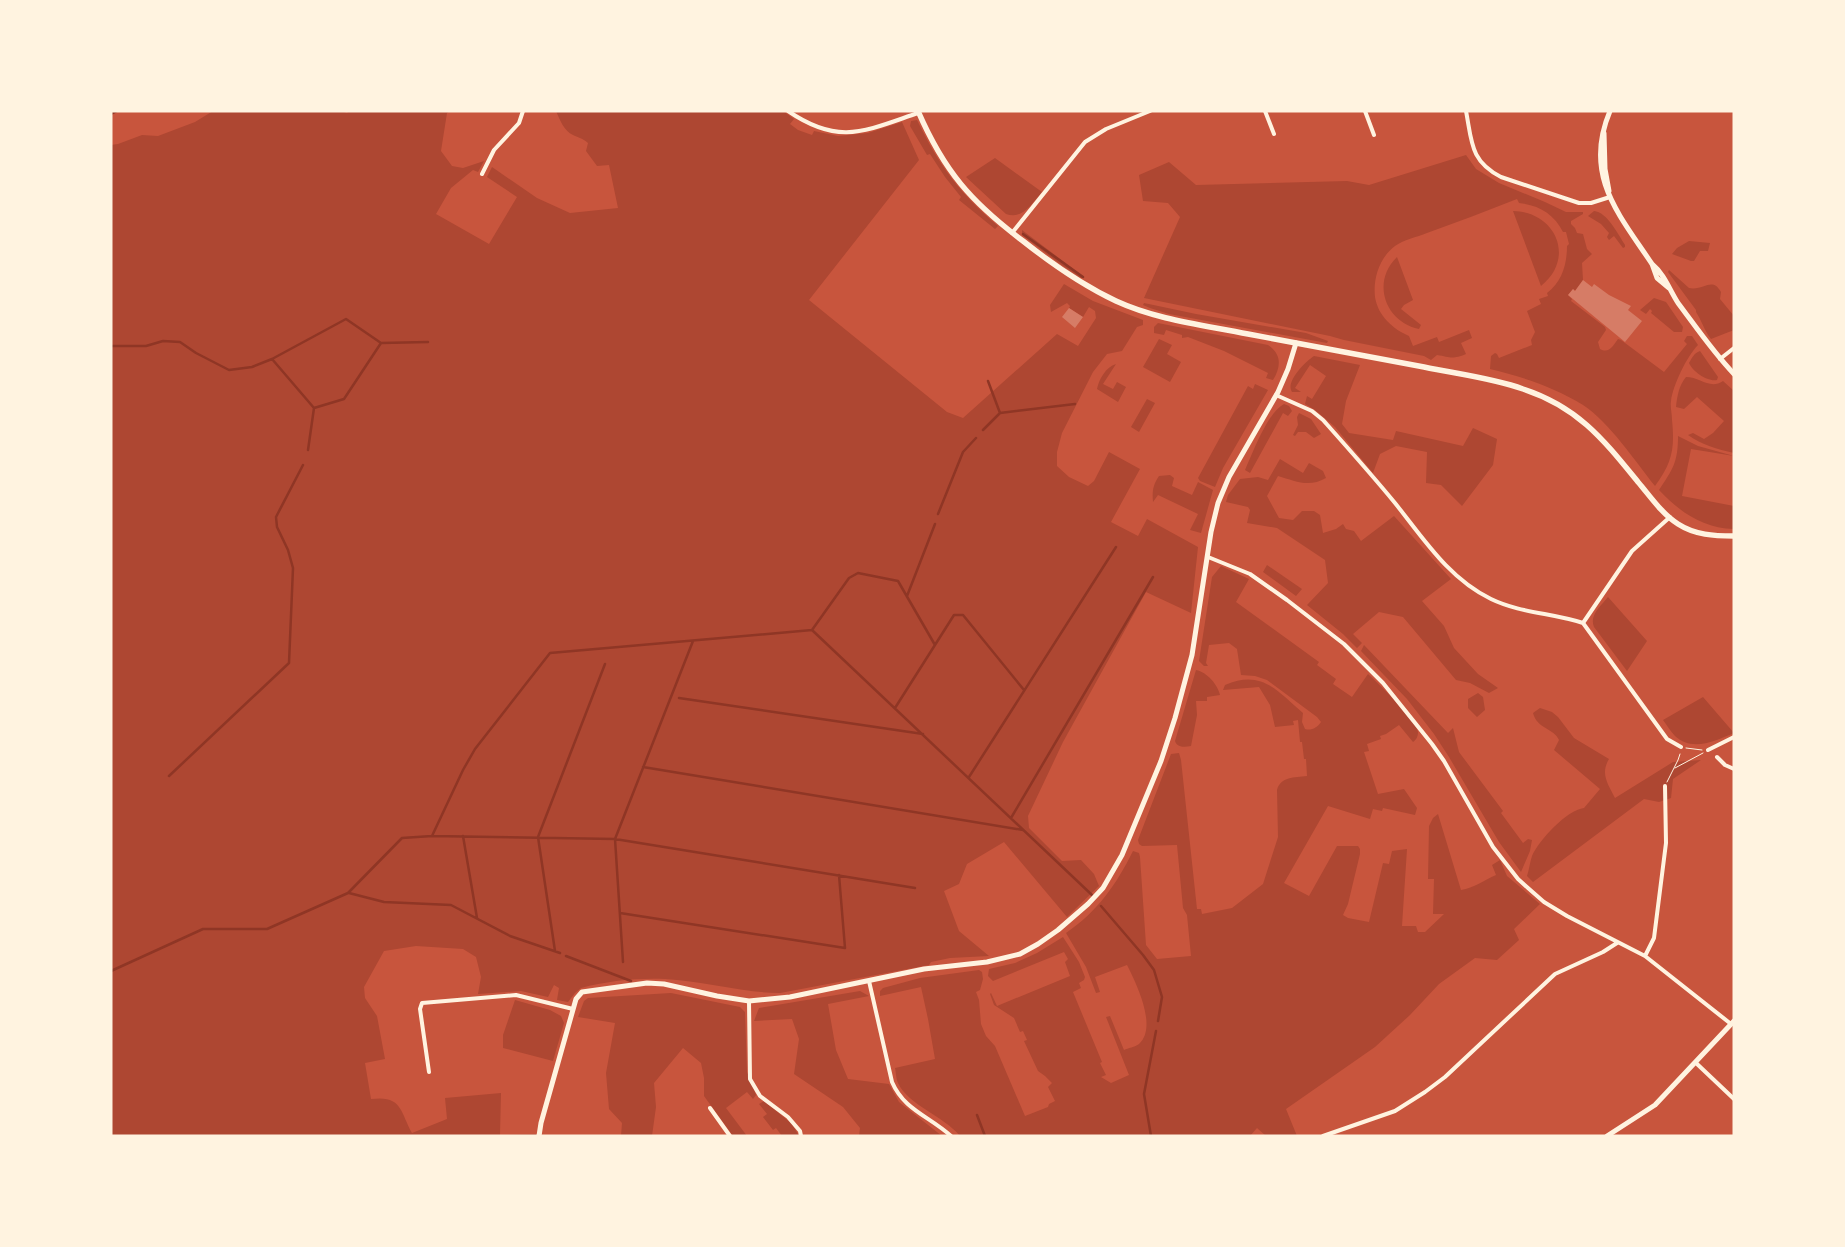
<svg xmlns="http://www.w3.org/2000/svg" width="1845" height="1247" font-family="Georgia,serif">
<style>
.green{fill:#ae4732}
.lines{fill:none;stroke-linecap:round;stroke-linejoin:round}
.stream{stroke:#8f3625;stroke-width:2.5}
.building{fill:#d67c66}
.path{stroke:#fff3e0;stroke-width:1}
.minor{stroke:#fff3e0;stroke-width:4}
.tertiary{stroke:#fff3e0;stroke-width:5}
.secondary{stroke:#fff3e0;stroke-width:5.5}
</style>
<rect width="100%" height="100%" fill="#c8553d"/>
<path class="green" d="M213,111H341L347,113L349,111H450L447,113L441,151L452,166L463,168L484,161L478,172L473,170L451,188L436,214L489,244L517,197L487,177L492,167L537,198L570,213L618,208L609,165L597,166L586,151L588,143C582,138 579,138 573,135C564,131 560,120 556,111H783L794,119L790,124L798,130L812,135L814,131L838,136L868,133L902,122L919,160L809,300L947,412L963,418L1057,334L1078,346L1096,318L1095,311L1089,307L1083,317L1069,308L1070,306L1067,303L1051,312L1050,305L1064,284L1093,301L1143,320V325L1137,327L1122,351L1107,354L1093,372L1062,433L1057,452V466L1069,477L1088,486L1094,481L1109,452L1140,469L1111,522L1138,536L1147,519L1198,547L1191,613L1146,592L1063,742L1028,816L1029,828L1062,861L1081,860L1094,874L1099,886L1067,917L1004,842L967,864L959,884L944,891L959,931L989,956L950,958L931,962L929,965L780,993C745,993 712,983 677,980C647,977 611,980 581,988L575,993L568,1002L557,1000L559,988L554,985L548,997L521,991L478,994L481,977L476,957L463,949L416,946L384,951L364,987L365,998L377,1016L385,1059L365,1063L371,1099C402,1095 400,1111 412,1133L447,1119L445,1098L501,1093L500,1135L536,1134V1136H111V145L118,144L142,135L158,136L195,122Z
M917,120C939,165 959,193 998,226L995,229L959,200L961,197L945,177L930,154L927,155L910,126L911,121Z
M1466,155L1476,169L1499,183L1545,202L1566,212H1583V214L1571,221V224L1575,228L1577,233L1583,234L1587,249L1592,254L1582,263L1583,280L1575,291L1573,289L1568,295L1572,299L1571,301L1605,327L1606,330L1598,342L1600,349C1609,354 1613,346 1618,339L1621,340L1664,372L1687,344L1684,341L1687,336H1692L1698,345C1687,356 1673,385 1671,401C1670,407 1672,413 1672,420C1675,449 1672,463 1655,486C1635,461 1610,423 1583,405C1554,387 1523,377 1490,369L1491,356L1495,353L1497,354L1499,358L1532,345L1531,340L1535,332L1527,311L1541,304L1539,299L1548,296L1547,293C1562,282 1567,264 1567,246L1569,244L1566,232H1563C1554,214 1539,205 1519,203L1517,199C1487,211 1457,222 1427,233C1417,237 1403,240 1395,246C1379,258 1373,279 1375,297C1378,316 1393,329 1409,336L1413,346L1437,337L1439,342L1469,330L1472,338L1461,343L1466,354C1452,360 1450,357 1437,355L1431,360L1424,356L1344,340L1330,336L1144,298L1180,217L1168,203L1143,201L1139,175L1169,162L1196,185L1347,181L1369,185Z
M995,158L1042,192C1032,203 1023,220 1006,214L966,177Z
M1513,211C1556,212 1576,258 1541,286Z
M1594,211C1607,212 1618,234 1625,245V247L1623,248L1614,236L1609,240L1607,237L1609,233L1601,224L1588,216Z
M1022,230L1084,277L1081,278L1060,264L1022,235Z
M1689,241L1710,243L1708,251H1700L1694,261H1691L1672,254L1677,248Z
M1397,257L1413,300L1404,305L1401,309L1421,325L1419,329C1385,322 1371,282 1397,257Z
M1669,270L1689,288C1704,291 1712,276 1721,292L1720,299L1734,316V330L1711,339C1704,330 1702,321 1696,312V310L1668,272Z
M1654,298L1666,302L1683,327L1682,332H1674L1651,313L1652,311L1650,309L1646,314L1640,310Z
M1144,303L1196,314L1306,333L1328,341L1327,343L1169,314L1150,308L1143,305Z
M1158,323L1268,345C1282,354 1281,367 1273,380L1266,378L1268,373L1224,351L1188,337L1182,338V335L1166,330L1164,335L1154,333V327Z
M1159,339L1172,345L1167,354L1181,362L1170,382L1143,367Z
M1700,351L1718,377L1717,380C1708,382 1693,372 1689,363C1692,358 1694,353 1700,351Z
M1314,356L1360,365L1346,401L1342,424L1349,433L1393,440L1396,431L1463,446L1473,428L1497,439L1493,465L1462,506L1441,485L1426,483L1427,452L1396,446L1380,454L1373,473L1335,427L1315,410L1305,404L1307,396L1312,399L1326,376L1310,365L1295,388L1301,392H1292C1285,382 1305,362 1314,356Z
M1116,364L1103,384L1113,389L1117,382L1126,387L1118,402L1097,389C1099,379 1106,367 1116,364Z
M1686,377C1700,377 1710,390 1723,381L1734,391V453C1717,449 1702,445 1688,435L1693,433L1704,439L1713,433L1724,421L1697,397L1684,409L1676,407C1677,397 1679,385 1686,377Z
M1255,384L1268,390L1223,468L1215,487L1200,481L1198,478L1248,386L1253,389Z
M1147,399L1155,403L1139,432L1131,427Z
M1284,404L1289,406L1292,411L1288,416L1283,413L1250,473L1245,470C1253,453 1267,413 1284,404Z
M1299,413L1311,419L1321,434L1314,438L1306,432H1298L1295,436L1293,435L1298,425L1297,417Z
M1678,436L1698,446L1734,456L1691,449L1682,496L1734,506V529C1702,528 1680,512 1659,490C1673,469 1678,462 1678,436Z
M1280,459L1303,473L1309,463L1323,471L1326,478C1309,488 1295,481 1278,476L1267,496L1279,518L1293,520L1302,511H1314L1320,515L1323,533L1336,529L1343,524L1346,529L1354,531L1361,541L1394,516L1451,579L1422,601L1444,626L1454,648L1478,674L1498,688L1489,693L1470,683L1456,680L1403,617L1379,612L1353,634L1362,643L1357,648L1343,634L1307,605L1328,583L1325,560L1277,528L1247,523L1250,510L1248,507L1226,502L1228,495L1240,479L1258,477L1268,480Z
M1170,475L1174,478L1172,486L1192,495L1198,482L1213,490L1201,533L1190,530L1198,514L1158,495L1153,502C1152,491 1153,485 1159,476Z
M1267,565L1302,589L1296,596L1263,572Z
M1221,566L1249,579L1236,602L1319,662L1317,665L1336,679L1333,684L1352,697L1368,674C1378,683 1416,720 1418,732C1418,737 1416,740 1413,742L1399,725L1386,734L1380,736L1381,739L1367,744L1369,751L1364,752L1378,794L1404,789L1417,808L1415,815L1383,808L1382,811L1373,809L1370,819L1328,806L1284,883L1309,896L1337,846H1358L1360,849V854L1348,904L1343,915L1348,918L1369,922L1383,863L1389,864L1392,851L1407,849L1402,926H1416L1418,932H1425L1444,914H1433L1434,879H1428L1429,826L1433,818L1438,814L1461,890C1474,888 1484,880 1496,875L1492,865L1500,860L1507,876L1540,904L1514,929L1519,940L1497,960L1475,958L1439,984L1410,1015L1375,1047L1286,1109L1297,1136H1266L1257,1128L1250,1136H960C944,1116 908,1105 898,1083C896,1079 896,1072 895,1068L935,1059L928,1019L921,987L880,996V991L883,988L920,978L979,970L982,972L983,979L980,990L976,992L979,1000L981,1024L986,1036L995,1046L1025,1116L1048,1107L1049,1104L1055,1101L1048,1087L1052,1083L1045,1076L1038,1071L1024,1041L1027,1040L1023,1031L1020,1032L1014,1018L994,1005L990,994L991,993L997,1006L1070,976L1065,962L1068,959L1064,952L993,981L988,976L989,969L1015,963L1037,953L1063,937L1079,962L1085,977L1084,980L1079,983L1081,988L1073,992L1102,1062L1100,1063L1106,1075L1101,1077L1111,1083L1129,1075L1106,1017L1110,1016L1124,1050C1128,1048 1135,1047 1139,1044C1158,1027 1136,983 1127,965L1095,977L1100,992L1096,993L1086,967L1066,933C1098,911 1116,885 1133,851L1139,853L1140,857L1146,945L1157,959L1191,956L1187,915L1183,908L1177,845L1142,846L1139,844L1138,840L1171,754L1179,753L1181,760L1197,909H1201L1202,914L1232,908L1263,884L1278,837L1277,790C1281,776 1294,778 1307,776L1306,759H1304L1302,742H1300L1298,720L1293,721L1294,725L1275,727L1270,705L1259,687L1223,690L1225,685C1262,669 1277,691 1303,713L1302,722L1305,729C1311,731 1317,728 1321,722L1317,717L1267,680L1255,676L1241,675L1237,649L1229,643L1209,645L1206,663L1208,666H1204L1199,661L1212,577Z
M1608,597L1647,641L1627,671L1594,627C1589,615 1601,606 1608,597Z
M1364,645L1448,733L1453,728L1459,752L1503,811L1501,813L1523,843L1528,839L1532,840L1530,851L1521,872L1499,842L1449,757L1434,734L1407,699L1361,651Z
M1196,670C1207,672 1218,685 1220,695L1207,697V701H1196L1197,715L1191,746C1185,747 1177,748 1175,741Z
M1478,693L1483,697L1485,710L1477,717L1468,708V699Z
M1703,697L1734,733C1715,741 1692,752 1675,736C1670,731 1667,725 1663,720Z
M1540,708L1552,712L1558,717L1574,738L1609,759C1600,774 1608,784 1615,798L1673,762L1701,760L1673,779L1671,798L1659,802L1644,799L1533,882L1527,876C1529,870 1530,862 1532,856C1539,840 1567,810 1584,808L1600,789L1554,750L1559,740C1554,728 1537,729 1533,713Z
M860,991L869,996L828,1004L836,1050L848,1079L889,1084L899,1102L942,1136H859L860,1128L843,1107L794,1074L799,1039L792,1019L754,1021L759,1008Z
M671,993L740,1007L745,1012L747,1072L756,1095L753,1099L747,1092L726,1108L747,1136H733L704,1096V1078L701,1063L683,1048L654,1083L656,1107L652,1136H621L622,1123L609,1109L606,1073L615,1023L578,1017L584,1001L588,998Z
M515,1000L550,1010L561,1016L564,1023L553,1061L503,1048V1035Z
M764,1101L792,1124L799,1136H782L776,1128L773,1130L763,1117L767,1114L759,1104Z"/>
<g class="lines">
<path class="stream" d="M111,114L117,111
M1023,234L1083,277
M381,343L428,342
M111,346H146L163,341L180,342L196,353L229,370L252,367L272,359L314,408L308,450
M272,359L346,319L381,343L344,399L314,408
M1000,413L1075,404
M983,430L1000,413L988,381
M938,514L963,452L976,438
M907,596L935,524
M812,630L849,578L858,573L898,581L935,645
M679,698L923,734
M895,708L954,615H963L1024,690
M643,767L1023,830
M169,776L289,663L293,568L288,550L277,527L276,517L303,465
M969,777L1116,547
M1011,818L1153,577
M432,836L615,839L915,888
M463,836L477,918
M349,893L384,902L451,905L510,936L560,953
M1101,906L1143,955L1154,970L1162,997L1158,1021
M620,913L845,948L839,875
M555,951L538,837L605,664
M566,956L631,981
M623,962L615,839L693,641
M111,971L203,929H267L348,893L402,838L432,836L463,770L475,749L550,653L812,630L1092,895
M977,1115L985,1136
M1151,1136L1144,1094L1156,1031"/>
</g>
<path class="building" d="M1583,280L1592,287L1594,284L1609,295L1631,306L1628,310L1642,321L1625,342L1568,295L1573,289L1575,291Z
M1069,308L1083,317L1075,328L1062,317Z"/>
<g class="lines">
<path class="path" d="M1686,748L1702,750
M1675,768L1703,753
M1667,782L1678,760L1680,754"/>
<path class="minor" d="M788,111C839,146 865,131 918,113
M1265,111L1274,134
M1365,111L1374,135
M1466,111C1472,142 1470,161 1501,177L1579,203H1591L1610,197
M482,174L494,150L519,123L523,111
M1012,233L1085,142L1106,129L1150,111
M1720,359L1734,348
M1276,395L1312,411L1323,420C1347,447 1372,475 1395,503C1423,538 1449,579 1491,599C1520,613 1552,613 1583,623L1667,739L1681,747
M1208,557L1250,574L1287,600L1344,644L1383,683L1432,744L1444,761L1493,847L1518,879L1528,888L1544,902L1567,916L1645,956L1731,1024
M1583,623L1632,551L1670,517
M1708,750L1734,737
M1717,757L1725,765L1734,769
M1645,956L1654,938L1666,843L1665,786
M869,981L892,1082C904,1110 929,1116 951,1136
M749,1001L750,1079L760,1096L788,1117L800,1131L801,1136
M1696,1063L1734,1099
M429,1072L420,1009L422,1003L516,995L573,1009
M710,1108L730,1136
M1323,1136L1395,1111L1425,1092L1445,1077L1555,974L1603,952L1617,943"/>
<path class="tertiary" d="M1610,111C1583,175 1618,213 1652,264C1665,275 1669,289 1678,303C1696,327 1713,352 1734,374
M1604,133L1605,169L1609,191
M1652,264L1657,278L1669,288
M539,1136L541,1123L576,999L582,992L647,983L664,984L717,996L749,1001L790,997L924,969L987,962L1020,954L1038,944L1058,930L1088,904L1103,888L1122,855L1161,761L1175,718L1192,655L1211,532L1218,503L1229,477L1278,392L1288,369L1296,343
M1607,1136L1655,1105L1734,1021"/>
<path class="secondary" d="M918,111C944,171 971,202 1023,241C1052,264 1082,285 1116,301C1157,320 1204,325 1248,334C1307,345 1365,356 1424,367C1457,374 1492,378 1523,389C1578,407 1603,439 1638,482C1650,496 1662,514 1678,524C1695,535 1714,536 1734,536"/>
</g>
<rect width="1845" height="1247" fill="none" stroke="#fff3e0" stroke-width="225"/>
</svg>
